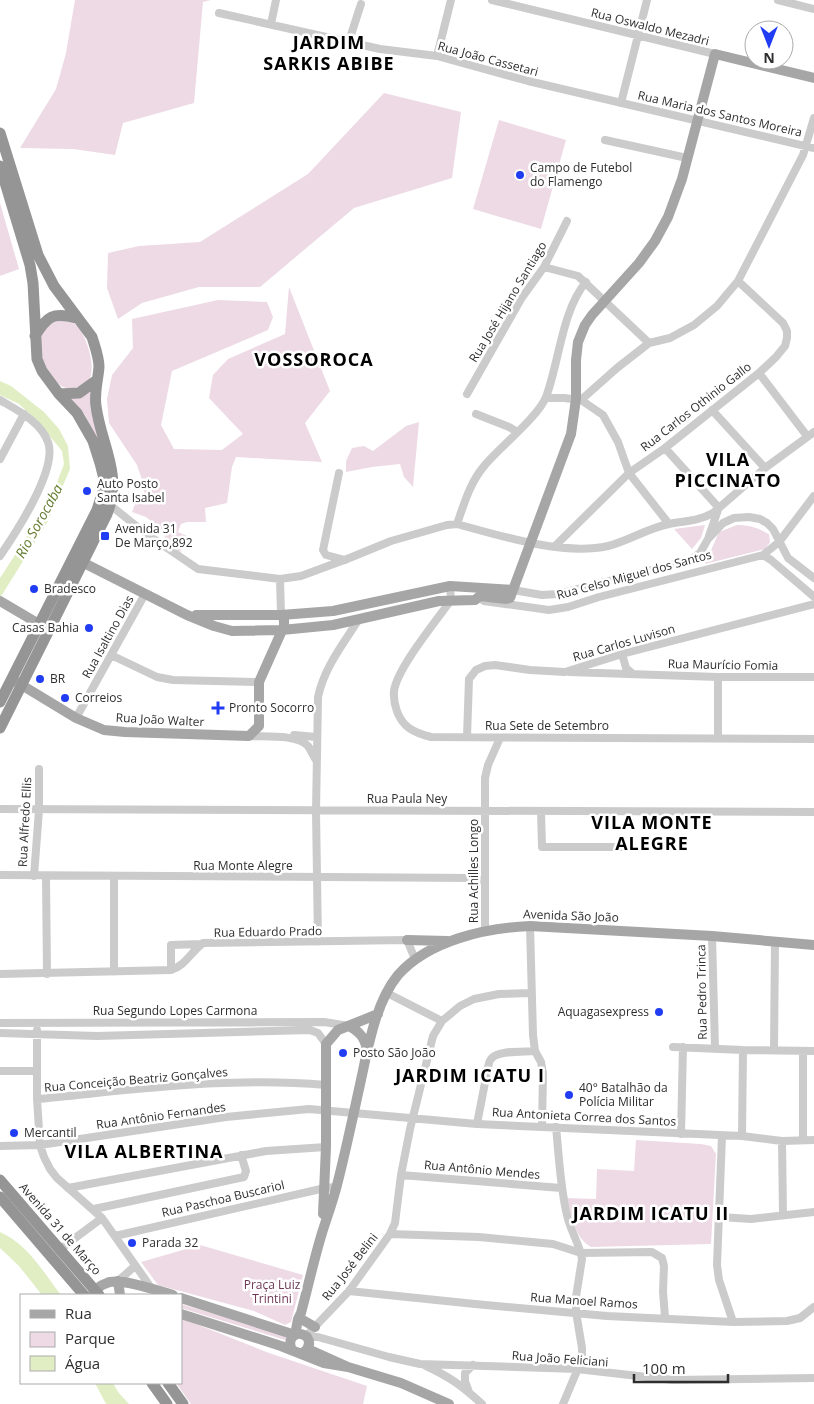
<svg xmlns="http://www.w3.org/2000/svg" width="814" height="1404" font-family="'Open Sans',sans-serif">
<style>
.green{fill:#eddae5}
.water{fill:#e1eec4}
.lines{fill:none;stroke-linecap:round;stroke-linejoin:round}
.minor{stroke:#cbcbcb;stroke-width:8}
.major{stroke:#a6a6a6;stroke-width:10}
.highway{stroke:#959595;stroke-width:11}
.poi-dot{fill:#203df4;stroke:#fff;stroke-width:2}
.labels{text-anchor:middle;stroke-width:5;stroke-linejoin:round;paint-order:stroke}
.street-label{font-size:12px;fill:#2e2e2e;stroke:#fff}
.poi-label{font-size:12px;fill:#2e2e2e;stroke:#fff;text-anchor:start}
.park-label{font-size:12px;fill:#6d3754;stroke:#fff}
.water-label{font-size:14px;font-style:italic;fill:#637c2e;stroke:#fff}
.district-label{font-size:18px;font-weight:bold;letter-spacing:1px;fill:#000;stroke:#fff}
</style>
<rect width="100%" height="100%" fill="#fff"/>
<path class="green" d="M75,0H211L203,2L194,103L123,123L115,155L73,149L20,148L56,89L66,53Z
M384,93L461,112L452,178L354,208L260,287H199L142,303L118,319L107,288L108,253L139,246L200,242L308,174Z
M499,120L566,140L541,229L473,209Z
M0,203L19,269L0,276Z
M289,287L330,391L305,423L322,462L236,457L232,467L227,503L205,508L206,522H187L181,524L178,532L189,537L180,552L165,541L164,531L146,517L132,512L136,502L144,494V486L137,465L109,423L107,399L112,375L133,348L132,319L218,300L267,302L273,317L268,330L172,371L161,425L174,449L222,450L243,434L209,398L213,375L228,359L285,334Z
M69,319C73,323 78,326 80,330C88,341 99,375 85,385C83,387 78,387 74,388C60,391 52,378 46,367C42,360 39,346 40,337C41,332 45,327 47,323Z
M90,392L108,459L103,505L93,432L85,415L77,405L68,397H80Z
M419,422L413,487L404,477L400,464L372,467L346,472V461L352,448L364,446L373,451L406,426Z
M705,525L701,538L692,549L674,529Z
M737,525C750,525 758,528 769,534L770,542L765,549L705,564L719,532Z
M636,1140L701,1144L711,1146L716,1154L711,1244L591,1247C574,1237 572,1216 567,1198L596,1199L597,1169L634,1171Z
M200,1245L303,1275L291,1322L285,1325L254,1311L158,1285L141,1262Z
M181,1304L286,1335L289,1337L285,1340L181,1308Z
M181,1318L269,1353L367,1386L363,1404H191L176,1383H181Z"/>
<path class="water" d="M0,381L11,386L44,412L59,429L68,446L70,469L48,521L0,598V578L50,501L64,464L62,451L38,422L19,404L0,395Z
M0,1232C28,1244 43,1272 61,1295H42L19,1266L0,1248Z
M95,1383H113L118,1392L129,1404H106Z"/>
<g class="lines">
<path class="minor" d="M492,0L715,54
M778,0L814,9
M219,13L380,49L437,56L528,81L814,148
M271,24L276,0
M349,41L361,4
M437,56L451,0
M621,103L647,0
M605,140L687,158
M544,267L578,276L649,343
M759,373L807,436
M467,394L521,299L544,267L567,221
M546,398H564L581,400L603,415L618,442L629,473L669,524
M0,400C17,410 41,422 48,442C58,469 15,534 0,556
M581,400L617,368L649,343L670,338L694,325L717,306L738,281L803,155L814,118
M712,410L765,468
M476,414L509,427L517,432
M665,448L719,508
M0,459L24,414
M339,473L323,550L326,555L345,560
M110,505L145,533L198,569L280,579L301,576L347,559L391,541L447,525L457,524C464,504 470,482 485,465C500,447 538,417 546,397C559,363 562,310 586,282
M457,524C501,536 563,556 608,546C628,541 648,528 669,524C684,521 699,521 713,513L765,468L814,432
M709,536L718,510
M555,546L629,473L665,448L759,373L776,357L785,346L787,338V331L783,323L738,281
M763,555L771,560L813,596
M280,579L281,615
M450,586L451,600C437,620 397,668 394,691C393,704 398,720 409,728C416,733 423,735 431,737L814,739
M513,590L542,595L558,594L690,560L700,553L708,539L723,523L734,518L749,517L760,519L767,523L773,529L788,558L814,578
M484,601L549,610L568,607L599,597L763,555L779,542L814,496
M622,654L626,668L633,674
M111,655L157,677L173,680L259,682
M569,672L718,677H814
M76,718L145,594
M294,735L316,737
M249,736C265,737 297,734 308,746C311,750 313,756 316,760
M467,737L469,679L476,670L485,666L495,665L530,670L565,672L622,654L814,604
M718,738V677
M0,809L814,812
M541,811L542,847H625
M0,875L473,878L485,882
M34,876L39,810V769
M46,877L47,974
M114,877V972
M530,926L533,1035L535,1051L541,1062L543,1073L542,1126
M485,932V778L488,765L500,738
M712,936L715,1048
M318,942L316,811L318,697C324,668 343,644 359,619
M171,970V945L201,944
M0,974L171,970C185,966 191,952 203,943L407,940L415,959
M387,993L442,1021
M0,1023L324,1022L349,1026
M37,1030V1099L40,1145L44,1157L50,1169L57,1178L102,1218L152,1289
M0,1033L97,1036L310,1030L318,1033L326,1044
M673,1047L743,1050L814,1051
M774,1050L775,942
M803,1051V1139
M0,1071H37
M37,1099C133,1090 230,1076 326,1085
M477,1124L488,1067C489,1064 489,1061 491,1059C497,1050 524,1052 535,1051
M556,1127C559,1156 560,1186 567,1215C570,1230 580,1245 582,1259L576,1297V1312L582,1348V1359L563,1404
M681,1134L683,1047
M722,1136L717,1265L719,1280L733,1322
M742,1136L743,1050
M782,1141L783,1215
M0,1146L40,1145L226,1117L309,1109L477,1124L742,1136L782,1141L814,1140
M401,1175L561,1188
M68,1188L266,1151L326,1147
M94,1209L244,1177L246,1171L241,1155
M720,1217L751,1219L814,1212
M390,1234L479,1237L553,1244L581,1253L652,1252L662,1258L664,1266L663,1292L665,1317
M115,1236L325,1188L336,1187
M59,1250L102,1218
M118,1281L135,1266
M349,1291L475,1304L607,1316L733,1322L787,1321L800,1318L814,1307
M306,1336L349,1291L390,1234L395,1223L401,1175L410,1129L433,1036L442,1021L460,1006L474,999L499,994L531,993
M307,1337H318L389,1357L420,1364L577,1369L673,1380L814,1378
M424,1365C450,1377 461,1385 482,1404
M469,1392L465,1381V1373L473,1365"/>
<path class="major" d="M76,559L187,615L214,626L232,631L282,630L333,625L439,601L475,600L480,596L506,599L510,598L571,434L576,399V360L578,342L585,325L592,315L639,263L655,241L668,217L682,179L715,54L814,78
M0,601L39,624
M196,615H281L333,611L450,586L513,590
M15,681L76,718L104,730L125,732L249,736L259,726V682L284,626V619L281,615
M407,940L448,941
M349,1026C360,1032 364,1037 367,1049
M323,1214L326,1147V1044L338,1030L378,1014
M118,1281L120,1295
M92,1295C95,1290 101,1285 107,1283C119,1277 159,1291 173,1295
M181,1298L295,1335
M181,1314L281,1346L324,1363L348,1367
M301,1319L315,1327
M295,1335L298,1319L301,1313C308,1287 314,1259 322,1233C327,1217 333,1201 337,1185C345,1154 352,1121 359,1089C367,1054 374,1004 398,975C429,940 486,928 530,926L712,936L814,945
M308,1349L348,1367L401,1383L449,1404
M292,1350C286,1338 297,1329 307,1337C311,1343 309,1348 304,1352"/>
<path class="highway" d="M0,133L38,255L54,286L92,337C95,347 99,357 99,367C98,380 94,393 96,406C101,445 123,473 107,514L0,728
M0,166L30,265L33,283L37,359L42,371L59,394L77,413L93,441L100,463L104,479V488L97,510L0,702
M35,336C47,316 53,312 76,318
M59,394L79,393L97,380
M0,1180L99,1295
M0,1197L84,1295
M152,1383L167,1404
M168,1383L183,1404"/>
</g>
<g class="poi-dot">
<circle cx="520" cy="175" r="5"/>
<circle cx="87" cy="491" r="5"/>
<rect x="100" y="531" width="10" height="10" rx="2.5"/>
<circle cx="34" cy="589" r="5"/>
<circle cx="89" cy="628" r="5"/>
<circle cx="40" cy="679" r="5"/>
<circle cx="65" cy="698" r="5"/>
<path d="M215.5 700.5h5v5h5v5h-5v5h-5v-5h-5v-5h5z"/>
<circle cx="659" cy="1012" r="5"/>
<circle cx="343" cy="1053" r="5"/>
<circle cx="569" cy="1095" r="5"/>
<circle cx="14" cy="1133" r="5"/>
<circle cx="132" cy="1243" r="5"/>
</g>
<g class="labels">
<g class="street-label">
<text transform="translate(650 27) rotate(14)" y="4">Rua Oswaldo Mezadri</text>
<text transform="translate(488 59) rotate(15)" y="4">Rua João Cassetari</text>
<text transform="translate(720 114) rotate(13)" y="4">Rua Maria dos Santos Moreira</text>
<text transform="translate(508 302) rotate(-59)" y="4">Rua José Hijano Santiago</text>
<text transform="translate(696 407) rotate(-38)" y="4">Rua Carlos Othinio Gallo</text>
<text transform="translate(634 575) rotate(-15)" y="4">Rua Celso Miguel dos Santos</text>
<text transform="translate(108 637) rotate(-61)" y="4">Rua Isaltino Dias</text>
<text transform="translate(624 643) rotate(-16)" y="4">Rua Carlos Luvison</text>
<text transform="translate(723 665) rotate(1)" y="4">Rua Maurício Fomia</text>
<text transform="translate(160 720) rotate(3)" y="4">Rua João Walter</text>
<text x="547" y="730">Rua Sete de Setembro</text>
<text x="407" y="803">Rua Paula Ney</text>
<text transform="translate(25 822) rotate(-87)" y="4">Rua Alfredo Ellis</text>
<text x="243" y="870">Rua Monte Alegre</text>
<text transform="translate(474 871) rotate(-90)" y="4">Rua Achilles Longo</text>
<text transform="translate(571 916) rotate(2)" y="4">Avenida São João</text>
<text transform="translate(268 932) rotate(-1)" y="4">Rua Eduardo Prado</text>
<text transform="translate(702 992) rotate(-91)" y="4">Rua Pedro Trinca</text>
<text x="175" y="1015">Rua Segundo Lopes Carmona</text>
<text transform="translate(136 1080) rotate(-5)" y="4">Rua Conceição Beatriz Gonçalves</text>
<text transform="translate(161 1116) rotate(-8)" y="4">Rua Antônio Fernandes</text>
<text transform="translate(584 1117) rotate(3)" y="4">Rua Antonieta Correa dos Santos</text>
<text transform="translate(482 1170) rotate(5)" y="4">Rua Antônio Mendes</text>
<text transform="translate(223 1199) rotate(-13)" y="4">Rua Paschoa Buscariol</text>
<text transform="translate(60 1229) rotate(49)" y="4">Avenida 31 de Março</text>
<text transform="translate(350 1267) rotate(-52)" y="4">Rua José Belini</text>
<text transform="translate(584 1301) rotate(4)" y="4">Rua Manoel Ramos</text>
<text transform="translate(560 1359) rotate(4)" y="4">Rua João Feliciani</text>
</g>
<g class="poi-label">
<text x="530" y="172">Campo de Futebol<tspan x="530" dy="14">do Flamengo</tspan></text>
<text x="97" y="488">Auto Posto<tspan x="97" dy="14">Santa Isabel</tspan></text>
<text x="115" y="533">Avenida 31<tspan x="115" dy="14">De Março,892</tspan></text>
<text x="44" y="593">Bradesco</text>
<text x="79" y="632" text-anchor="end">Casas Bahia</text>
<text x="50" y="683">BR</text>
<text x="75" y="702">Correios</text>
<text x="229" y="712">Pronto Socorro</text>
<text x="649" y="1016" text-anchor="end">Aquagasexpress</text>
<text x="353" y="1057">Posto São João</text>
<text x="579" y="1092">40° Batalhão da<tspan x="579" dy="14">Polícia Militar</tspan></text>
<text x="24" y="1137">Mercantil</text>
<text x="142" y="1247">Parada 32</text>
</g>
<g class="park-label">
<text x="272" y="1289">Praça Luiz<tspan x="272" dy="14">Trintini</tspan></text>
</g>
<g class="water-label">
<text transform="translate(39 521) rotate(-61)" y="5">Rio Sorocaba</text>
</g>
<g class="district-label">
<text x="329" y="49">JARDIM<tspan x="329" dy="21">SARKIS ABIBE</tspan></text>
<text x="314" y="366">VOSSOROCA</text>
<text x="728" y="466">VILA<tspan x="728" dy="21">PICCINATO</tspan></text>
<text x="652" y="829">VILA MONTE<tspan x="652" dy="21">ALEGRE</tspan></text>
<text x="470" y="1082">JARDIM ICATU I</text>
<text x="144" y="1158">VILA ALBERTINA</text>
<text x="651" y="1220">JARDIM ICATU II</text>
</g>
</g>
<rect x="20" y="1294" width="162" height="90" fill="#ffffff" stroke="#ababab"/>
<rect x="30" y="1310" width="25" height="8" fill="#a6a6a6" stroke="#ababab"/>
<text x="65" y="1319" font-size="15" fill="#2e2e2e">Rua</text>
<rect x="30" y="1332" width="25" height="15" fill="#eddae5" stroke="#ababab"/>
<text x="65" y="1344" font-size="15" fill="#2e2e2e">Parque</text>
<rect x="30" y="1356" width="25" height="15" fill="#e1eec4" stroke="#ababab"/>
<text x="65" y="1369" font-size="15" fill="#2e2e2e">Água</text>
<g transform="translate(769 45) rotate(180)"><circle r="24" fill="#ffffff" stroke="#ababab"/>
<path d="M0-4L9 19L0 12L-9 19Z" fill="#203df4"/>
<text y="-8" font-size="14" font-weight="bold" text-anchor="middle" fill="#2e2e2e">N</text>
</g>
<path d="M634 1374v8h94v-8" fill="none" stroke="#2e2e2e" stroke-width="2.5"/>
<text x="642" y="1374" font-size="15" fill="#2e2e2e" stroke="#ffffff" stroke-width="4" paint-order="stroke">100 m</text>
</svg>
